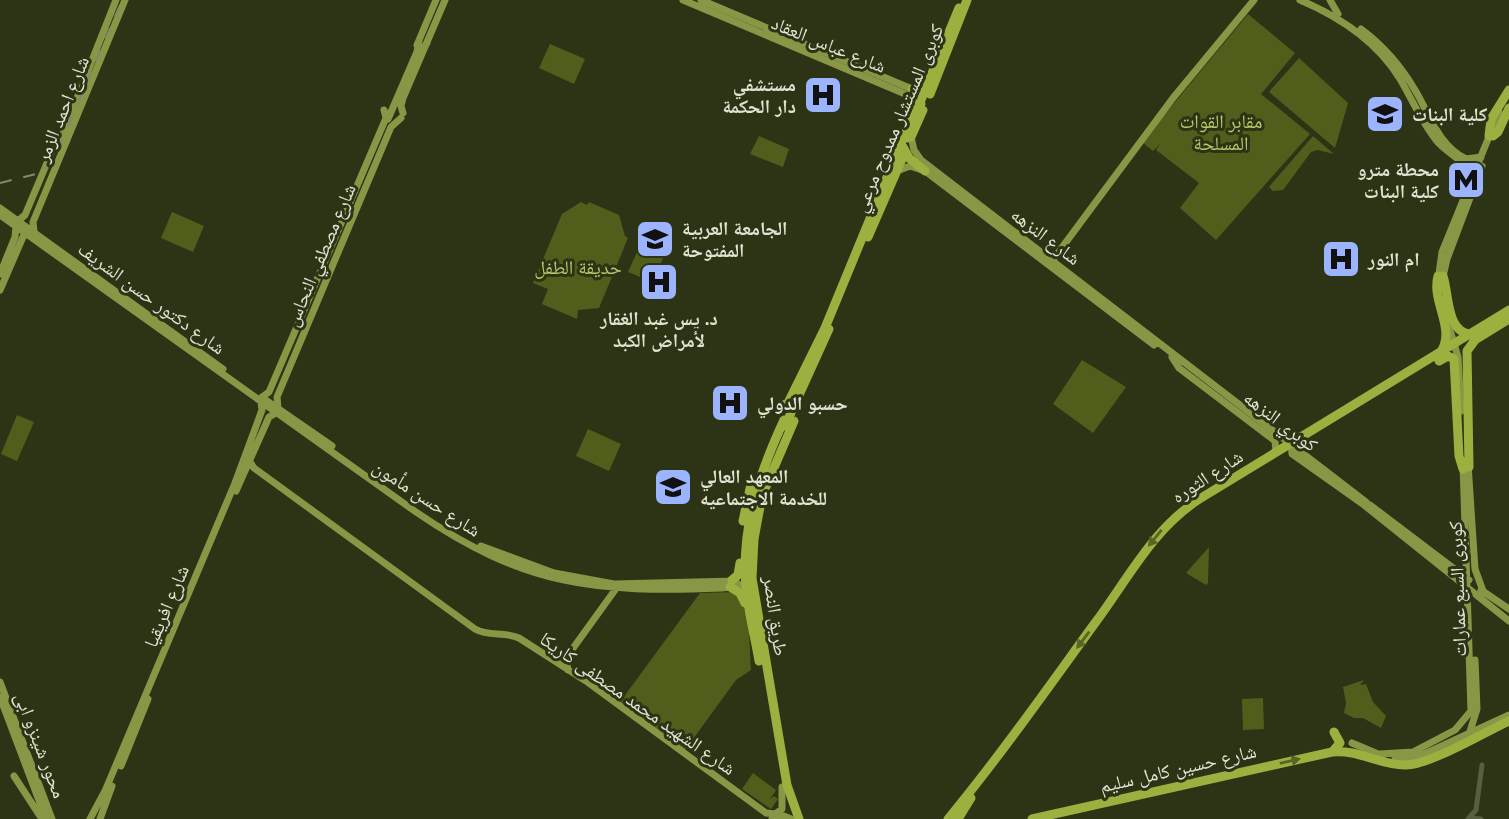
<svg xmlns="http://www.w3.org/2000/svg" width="1509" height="819" font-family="'Nunito Sans','Noto Naskh Arabic',sans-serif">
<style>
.green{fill:#515e1b}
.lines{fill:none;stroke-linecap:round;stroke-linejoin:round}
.taxiway{stroke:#585e42;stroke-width:5}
.major{stroke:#879746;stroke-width:7}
.highway{stroke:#9bb13f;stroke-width:9}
.rail{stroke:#838970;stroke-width:2;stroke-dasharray:12 12;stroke-linecap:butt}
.oneway{fill:#596526}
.labels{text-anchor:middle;stroke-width:6;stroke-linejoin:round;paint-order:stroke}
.street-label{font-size:19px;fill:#dee4d1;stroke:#2d3315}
.poi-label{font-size:19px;font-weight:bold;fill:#dee4d1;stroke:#2d3315;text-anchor:start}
.park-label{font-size:19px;fill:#b5ca69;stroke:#2d3315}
</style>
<rect width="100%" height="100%" fill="#2d3315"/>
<path class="green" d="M1248,14L1295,53L1261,94L1310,134L1216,240L1180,208L1199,183L1156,150L1160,144L1153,151L1142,142Z
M550,44L585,59L574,84L539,68Z
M1299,58L1348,103L1335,148L1269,92Z
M759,136L789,149L783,167L750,154Z
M1313,136L1334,154L1318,150L1311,152L1283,190L1273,191L1269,187Z
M581,202L587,205L589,202L619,215L625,236L628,238L599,308L578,310L577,319L542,304L548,289L533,283L562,214Z
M172,212L204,226L193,252L161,238Z
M662,248L667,250L652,282L628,272L638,250L658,258Z
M1082,360L1126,387L1093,433L1053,404Z
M17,415L34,422L17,461L1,454Z
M588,429L621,444L609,471L576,456Z
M1209,547L1208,583L1206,585L1186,573Z
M735,592C752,614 749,644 751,670L736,680L685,750L620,702L700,593Z
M1364,680L1360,685L1366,684L1373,702L1386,716L1381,728L1363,718H1354L1344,713L1346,703L1343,687Z
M1263,698L1264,729L1243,730L1242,699Z
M753,773L776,790L770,799L774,796L778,799L771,809L742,789Z"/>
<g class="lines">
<path class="taxiway" d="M1469,818L1481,819
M1468,819L1476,810L1482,765"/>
<path class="major" d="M683,0L917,99
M701,0L912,89
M1300,0C1340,17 1377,41 1400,79C1412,99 1421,121 1436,140C1446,153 1469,162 1472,178
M1330,0L1338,14
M1361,29C1384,46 1401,66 1415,90C1430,115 1438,145 1466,159L1481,157
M417,45L436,0
M419,55L427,43
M403,113L401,106L403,98L445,0
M388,119L417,52L419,41
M911,137L914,150L921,160L1366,502
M897,171L910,166L925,171L1154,345
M0,208L223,369
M0,215L416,512C524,586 595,593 722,588L739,586L749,580
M18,221L25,215L55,144L60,141L116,0
M34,231L33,222L125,0
M1052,261L1173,98L1254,0
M0,274L15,237L16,226
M1438,281L1442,252L1499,112
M1442,281L1447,259L1482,166
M0,290L26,230
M1447,320L1458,357L1461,411
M1172,357L1179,368L1275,441L1276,452
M262,397L269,392L386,118L384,110
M264,399L332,446
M278,408L277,397L391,127L401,118
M1291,443L1292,454L1364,505L1509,621
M250,462L254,468L475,629C489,637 504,631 519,638L586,681L766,813L775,814L782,809V787
M1468,464L1475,569L1483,591
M236,491L269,417L276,413
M1370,505L1469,580
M481,546L554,573L614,584L736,581
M1481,590L1509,609
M568,670L566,658L615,590
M0,682L52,819
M0,697L46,819
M1467,741L1477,709L1475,660
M1352,743L1383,756
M1380,754L1413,752L1455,730L1471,711L1463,465
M1395,758L1418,757L1509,715
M121,766L148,699
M14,776L42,819
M90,819L105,791L235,483L262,410L261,402
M100,819L112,786
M772,819L784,816L791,819"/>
<path class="highway" d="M912,89L921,104
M930,94L967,0
M916,112L959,8
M905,134L907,138L911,137L923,110
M1489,136L1491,119L1509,90
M1493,136L1498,132L1509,108
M903,147L909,158L925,171
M868,237L902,159L900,155H895
M1438,276C1431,302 1456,328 1441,352
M1443,276C1449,293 1446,333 1471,334
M1439,361L1448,356L1454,359L1459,456L1463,469
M777,408L788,403L825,328L916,107
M794,421L762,496L754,539L752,578L787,785L799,819
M785,426L829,329
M1469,467L1467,351L1475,340L1509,319
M743,521L751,484
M732,580L738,575L740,563
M730,587L740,593L745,603
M759,661C755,636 748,612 746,587C741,527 759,474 784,420
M1333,751L1340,743L1334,732
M948,819C1000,756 1047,689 1095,623C1128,579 1153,528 1201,498L1509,310
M958,819L971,798
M1032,819L1332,752C1358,749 1379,765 1405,765C1428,766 1485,732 1509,721"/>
<path class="rail" d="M0,183L40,173L53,162L122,0"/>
</g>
<defs><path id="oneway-solid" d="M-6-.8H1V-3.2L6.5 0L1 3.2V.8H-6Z" transform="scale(1.75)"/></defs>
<g class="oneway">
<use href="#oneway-solid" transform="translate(1155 538) rotate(129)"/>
<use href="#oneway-solid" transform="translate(1083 640) rotate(127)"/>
<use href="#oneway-solid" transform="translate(1290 761) rotate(-13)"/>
</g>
<defs>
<symbol id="hospital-square" viewBox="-11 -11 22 22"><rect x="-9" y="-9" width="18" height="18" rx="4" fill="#9cb4fd" stroke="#2d3315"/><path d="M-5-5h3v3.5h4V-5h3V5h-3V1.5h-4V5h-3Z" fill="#111"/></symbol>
<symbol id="university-square" viewBox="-11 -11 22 22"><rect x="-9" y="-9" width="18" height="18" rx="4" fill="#9cb4fd" stroke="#2d3315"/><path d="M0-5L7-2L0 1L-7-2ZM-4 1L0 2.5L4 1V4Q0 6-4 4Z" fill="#111"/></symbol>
<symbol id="metro-square" viewBox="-11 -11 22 22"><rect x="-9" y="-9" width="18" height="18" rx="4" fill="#9cb4fd" stroke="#2d3315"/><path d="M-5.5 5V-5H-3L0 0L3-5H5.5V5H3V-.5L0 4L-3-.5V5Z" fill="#111"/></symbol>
</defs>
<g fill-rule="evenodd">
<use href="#hospital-square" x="801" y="73" width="44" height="44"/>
<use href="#university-square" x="1363" y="92" width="44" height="44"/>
<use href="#metro-square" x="1444" y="158" width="44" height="44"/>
<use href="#university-square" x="633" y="217" width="44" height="44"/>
<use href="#hospital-square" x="1319" y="237" width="44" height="44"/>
<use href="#hospital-square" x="637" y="260" width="44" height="44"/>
<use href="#hospital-square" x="708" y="381" width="44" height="44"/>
<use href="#university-square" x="651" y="465" width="44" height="44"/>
</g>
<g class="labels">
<g class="street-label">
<text transform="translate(829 44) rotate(22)" y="7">شارع عباس العقاد</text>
<text transform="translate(62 109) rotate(-68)" y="7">شارع احمد الزمر</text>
<text transform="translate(898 118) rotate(-67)" y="7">كوبرى المستشار ممدوح مرعي</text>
<text transform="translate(1046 236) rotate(37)" y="7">شارع النزهه</text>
<text transform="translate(320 255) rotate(-67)" y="7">شارع مصطفي النحاس</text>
<text transform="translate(152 298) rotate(36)" y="7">شارع دكتور حسن الشريف</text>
<text transform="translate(1281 421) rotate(37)" y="7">كوبري النزهه</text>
<text transform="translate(1207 476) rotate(-33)" y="7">شارع الثوره</text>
<text transform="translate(427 498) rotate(33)" y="7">شارع حسن مأمون</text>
<text transform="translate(1457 589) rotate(-92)" y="7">كوبرى السبع عمارات</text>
<text transform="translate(166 606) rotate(-67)" y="7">شارع افريقيا</text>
<text transform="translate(776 616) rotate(82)" y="7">طريق النصر</text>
<text transform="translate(638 703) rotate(35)" y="7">شارع الشهيد محمد مصطفى كاريكا</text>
<text transform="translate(41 745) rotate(69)" y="7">محور شينزو ابى</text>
<text transform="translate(1178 768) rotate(-13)" y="7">شارع حسين كامل سليم</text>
</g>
<g class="poi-label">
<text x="796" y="91" text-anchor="end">مستشفي<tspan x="796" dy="22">دار الحكمة</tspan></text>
<text x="1412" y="121">كلية البنات</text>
<text x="1439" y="176" text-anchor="end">محطة مترو<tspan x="1439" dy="22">كلية البنات</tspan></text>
<text x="682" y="235">الجامعة العربية<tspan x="682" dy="22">المفتوحة</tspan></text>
<text x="1368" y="266">ام النور</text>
<text x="659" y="325" text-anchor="middle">د. يس غبد الغقار<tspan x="659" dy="22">لأمراض الكبد</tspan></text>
<text x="757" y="410">حسبو الدولي</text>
<text x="700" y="483">المعهد العالي<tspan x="700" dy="22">للخدمة الاجتماعيه</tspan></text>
</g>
<g class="park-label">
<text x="1221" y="128">مقابر القوات<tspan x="1221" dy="22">المسلحة</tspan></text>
<text x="578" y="274">حديقة الطفل</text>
</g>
</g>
</svg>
